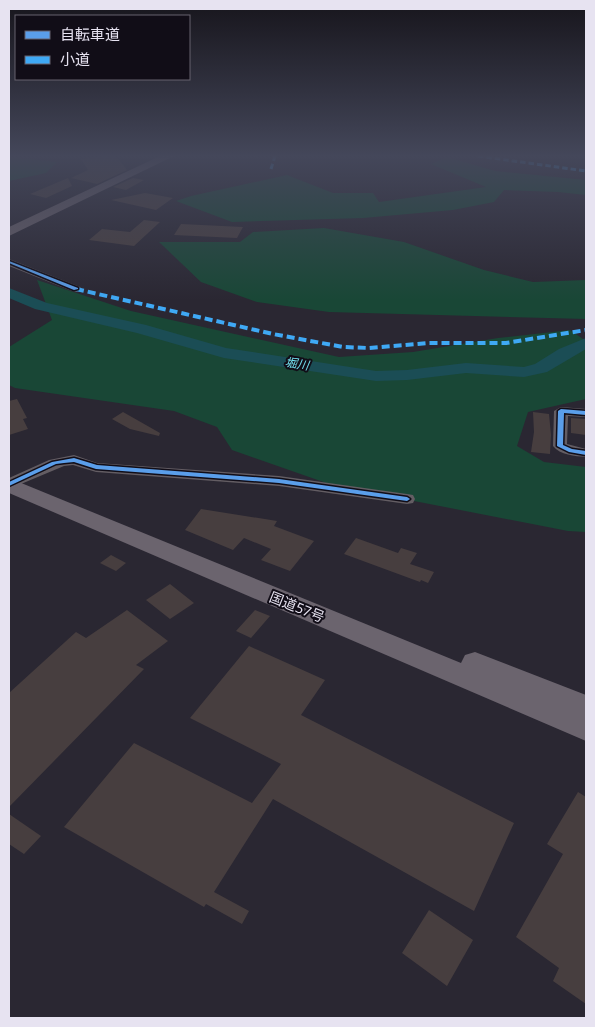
<svg xmlns="http://www.w3.org/2000/svg" width="595" height="1027" font-family="'Noto Sans','Noto Sans JP',sans-serif">
<style>
.green{fill:#194736}
.lines{fill:none;stroke-linecap:round;stroke-linejoin:round}
.river{fill:#1b4d55;fill-rule:evenodd}
.building{fill:#473e3f}
.minor{fill:#635d63;fill-rule:evenodd}
.major{fill:#665e67;fill-rule:evenodd}
.highway{fill:#6b646e;fill-rule:evenodd}
.quiet-far1{stroke:#3fa9f5;stroke-width:3;stroke-dasharray:5.5 3;stroke-linecap:butt}
.quiet{stroke:#3fa9f5;stroke-width:4;stroke-dasharray:8 4;stroke-linecap:butt}
.cycleway-casing{stroke:#110d17;stroke-width:3}
.cycleway{fill:#5a9eea;fill-rule:evenodd}
.labels{text-anchor:middle;stroke-width:4;stroke-linejoin:round;paint-order:stroke}
.far-water-label{font-size:12px;font-style:italic;fill:#73e0ef;stroke:#110d17}
.street-label{font-size:14px;fill:#e7e3f1;stroke:#110d17}
</style>
<rect width="100%" height="100%" fill="#2a2732"/>
<path class="green" d="M9,157H12L57,162L46,173L9,181Z
M447,157L495,171L586,180V195L558,192L504,190L494,202L453,210L363,218L232,222L176,201L191,196L287,175L333,193H373L379,202L486,187L431,164Z
M324,228L404,242L484,270L533,282L586,280V319L329,312L257,302L201,282L159,242H240L253,232Z
M37,280L131,311L339,357L413,352L498,338L570,330L586,341V399L528,412L517,446L544,462L586,467V532L568,531L332,485L232,450L217,427L174,411L15,388L9,385V347L52,320Z"/>
<g class="lines">
<path class="river" d="M9,288L47,303L146,325L226,348L376,371L407,370L466,363L524,367L535,364L559,349L586,338V349L547,372L524,377L466,373L407,380L376,381L224,358L137,333L35,309L9,298Z"/>
</g>
<path class="building" d="M102,156H116L127,170L97,184L71,178L88,170L81,159Z
M68,178L72,186L46,198L30,194Z
M133,178L144,180L126,190L113,187Z
M145,193L173,198L156,210L111,200Z
M144,220L160,222L134,246L89,240L102,229L130,232Z
M181,224L243,227L237,238L174,235Z
M17,399L27,418L23,419L28,429L9,435V401Z
M123,412L160,433L159,436L130,429L112,419Z
M533,412L549,414L551,435L550,454L531,452L534,432Z
M571,418L586,419V435L571,433Z
M201,509L277,521L274,526L314,541L290,571L261,560L271,549L244,538L233,550L185,530Z
M356,538L398,553L401,548L417,553L410,564L434,572L428,583L421,580L420,582L344,554Z
M111,555L126,563L116,571L100,563Z
M170,584L194,603L170,619L146,600Z
M127,610L168,641L136,665L144,669L9,807V693L76,632L86,638Z
M255,610L270,616L251,638L236,631Z
M249,646L325,680L301,715L514,823L474,911L273,799L214,892L249,911L242,924L206,904L204,907L64,827L134,743L252,803L281,764L190,718Z
M578,792L586,797V1004L553,981L559,968L516,937L563,854L547,844Z
M9,814L41,836L24,854L9,844Z
M429,910L473,940L447,986L402,953Z"/>
<g class="lines">
<path class="minor" d="M9,259L80,287L82,289L76,292L72,291L9,266Z
M561,407L586,409V417L568,416L567,444L586,449V457C575,456 560,455 553,446L554,411Z
M74,455L97,463L279,476L407,494L413,495L415,499L413,503L407,504L279,486L96,472L73,465L64,466L9,489V478L49,460Z"/>
<path class="major" d="M160,156H174L9,236V227Z"/>
<path class="highway" d="M9,478L461,663L465,655L475,652L586,695V741L9,493Z"/>
<path class="quiet-far1" d="M478,156L586,171
M271,169L275,156"/>
<path class="quiet" d="M76,289L273,334L343,347L369,348L429,343H506L586,330"/>
<defs>
<path id="cycleway" d="M9,261L78,288V289L74,290L9,263Z
M561,409L586,411V415L564,413L563,445L572,449L586,451V455L569,452L557,446L558,411Z
M74,458L97,465L279,479L407,497L410,499L407,501L279,483L96,469L74,462L64,463L56,464L9,486V482L52,462Z"/>
</defs>
<use href="#cycleway" class="cycleway-casing"/>
<use href="#cycleway" class="cycleway"/>
</g>
<linearGradient id="sky" x2="0" y2="1"><stop stop-color="#17151c"/><stop offset="0.52" stop-color="#44475a"/><stop offset="1" stop-color="#44475a" stop-opacity="0"/></linearGradient>
<rect width="595" height="300" fill="url(#sky)"/>
<g class="labels">
<g class="far-water-label">
<text transform="translate(297 364) rotate(9)" y="4">堀川</text>
</g>
<g class="street-label">
<text transform="translate(297 607) rotate(22)" y="5">国道57号</text>
</g>
</g>
<rect width="595" height="1027" fill="none" stroke="#e7e3f1" stroke-width="20"/>
<rect x="15" y="15" width="175" height="65" fill="#110d17" stroke="#67636e"/>
<rect x="25" y="31" width="25" height="8" fill="#5a9eea" stroke="#67636e"/>
<text x="60" y="40" font-size="15" fill="#e7e3f1">自転車道</text>
<rect x="25" y="56" width="25" height="8" fill="#3fa9f5" stroke="#67636e"/>
<text x="60" y="65" font-size="15" fill="#e7e3f1">小道</text>
</svg>
